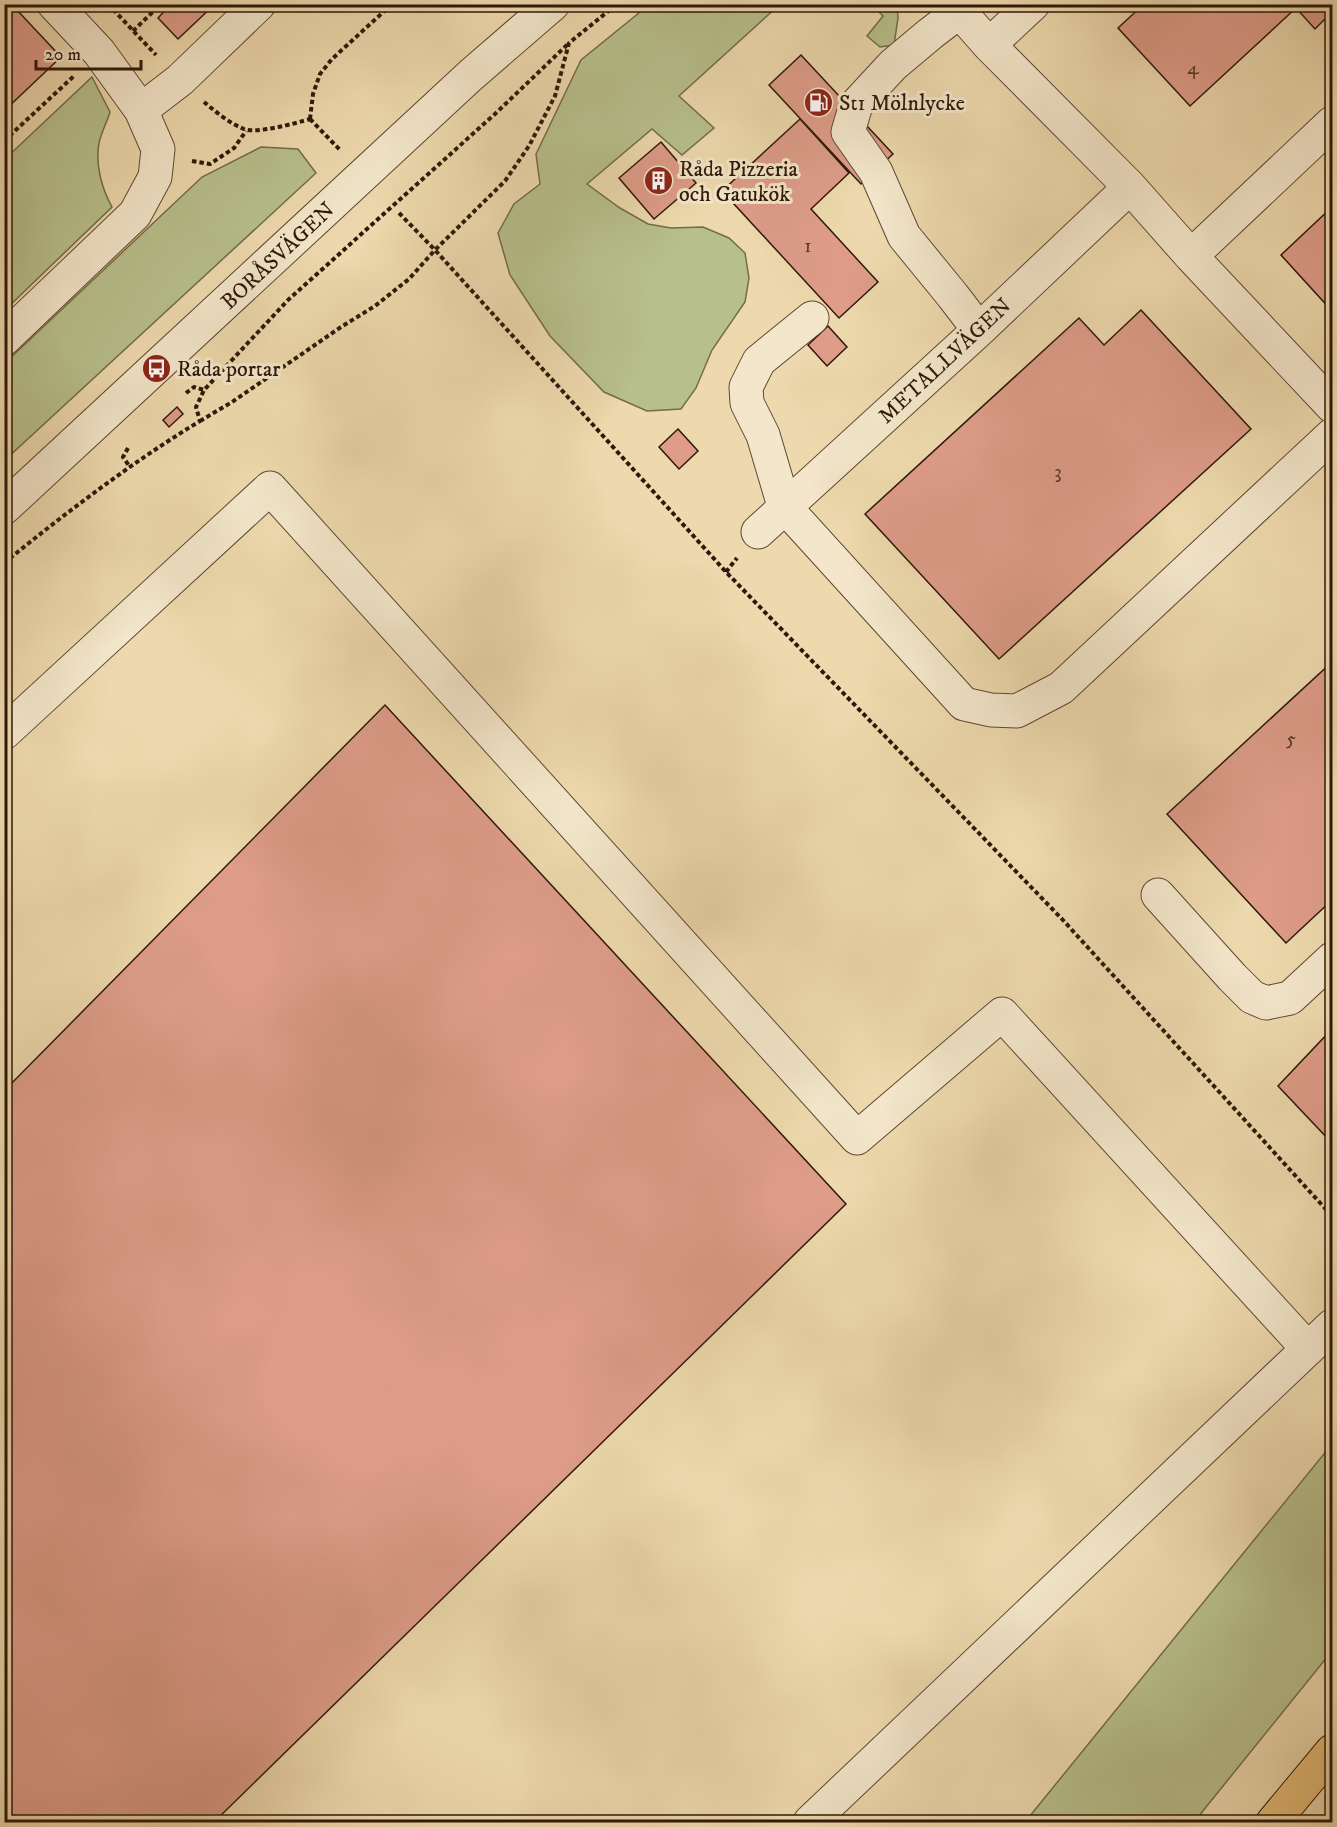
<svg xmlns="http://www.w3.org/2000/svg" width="1337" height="1827" font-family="'IM FELL DW Pica',serif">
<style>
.green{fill:#b7bf8b;stroke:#726c4a;stroke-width:1.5}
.building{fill:#de9c89;stroke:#2e1809;stroke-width:1.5}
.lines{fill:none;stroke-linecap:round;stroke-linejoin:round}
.minor-casing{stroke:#5e4832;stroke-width:35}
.highway-casing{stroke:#2e1809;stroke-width:35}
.path{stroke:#2e1809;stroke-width:4;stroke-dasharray:4.5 3;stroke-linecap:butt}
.minor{stroke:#f3e6ca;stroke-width:33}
.highway{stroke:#e6bc76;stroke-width:33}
.labels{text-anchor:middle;stroke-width:6;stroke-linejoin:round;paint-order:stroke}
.number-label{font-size:20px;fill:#5a3929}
.poi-label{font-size:22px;fill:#2e1809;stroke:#f3e6ca;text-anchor:start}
.street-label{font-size:22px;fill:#2e1809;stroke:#f3e6ca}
</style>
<rect width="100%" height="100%" fill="#edd9ad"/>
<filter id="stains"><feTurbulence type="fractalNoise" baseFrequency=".00333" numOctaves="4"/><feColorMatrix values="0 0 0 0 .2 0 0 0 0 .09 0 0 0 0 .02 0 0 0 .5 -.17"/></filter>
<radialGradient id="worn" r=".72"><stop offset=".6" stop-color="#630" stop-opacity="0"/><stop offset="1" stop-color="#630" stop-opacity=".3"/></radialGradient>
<path class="green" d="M650,4L779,5L679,96L714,128L682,155L652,129L587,184L620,208L648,224L671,228L703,227L729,238L745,253L749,278L745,302L712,350L696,388L681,409L647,411L604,392L550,336L510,275L498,233L514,204L540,184L536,154L581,60Z
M872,5H897L898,18L894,45L880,47L867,36L883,16Z
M92,77L110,112C107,122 101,133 99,143C95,165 102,189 112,207L5,310V159Z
M261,147L298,149L316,173L5,460V363L202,177Z
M1332,1444V1651L1194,1822H1025Z"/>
<path class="building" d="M171,4H215L178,39L158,18Z
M1144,4H1332V12L1315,29L1296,8L1190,106L1118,28Z
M16,9L61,57L4,111V20Z
M801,55L893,154L861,184L769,85Z
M800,119L849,173L811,209L878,282L839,318L722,191Z
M661,142L696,183L654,219L619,178Z
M1332,207V311L1281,255Z
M1141,310L1251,429L999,659L865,514L1079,318L1104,345Z
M828,326L847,347L827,366L808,345Z
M177,407L183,414L169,427L163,420Z
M678,429L698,451L679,469L659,447Z
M1332,662V900L1286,943L1167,814Z
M385,705L846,1204L214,1822H4V1091Z
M1332,1029V1143L1278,1086Z"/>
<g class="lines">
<defs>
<path id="minor" d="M953,4L989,45L1130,187L1191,256L1332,406
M960,11L930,34L893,65L856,105L848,132L876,172L904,236L953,296L979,330
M989,45L1033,4
M141,110L180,80L259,4
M1191,256L1332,123
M812,318L759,361L746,387L747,403L763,435L784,506L964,704L991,710L1017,711L1061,688L1332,435
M4,339L135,214L155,177L158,149L141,110L99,52L54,4
M4,508L471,75L553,4
M758,532L979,330L1130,187
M4,733L270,488L857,1138L1002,1014L1308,1349
M1158,895L1232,977L1252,997L1266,1003L1290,998L1332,959
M810,1822L1332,1326"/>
<path id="highway" d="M1273,1822L1332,1751"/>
</defs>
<use href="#minor" class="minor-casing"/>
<use href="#highway" class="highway-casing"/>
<path class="path" d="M108,4L156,55
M133,31L161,4
M204,102C216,112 229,123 244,129C256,134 297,123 310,119
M310,119L313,94L320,74L332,59L392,4
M310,119L341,151
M4,141L75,75
M192,161L210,164L234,148L246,131
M399,213L435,250L726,572L1062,919L1332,1216
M186,393L194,387L204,390
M200,421L232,402L341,327L375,306L409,279L435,250L505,181L529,146L555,96L569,43L617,4
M128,448L123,457L130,467
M4,563C67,512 131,463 200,421L196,407L204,390L288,300L495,114L569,43
M726,572L737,558"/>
<use href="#minor" class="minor"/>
<use href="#highway" class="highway"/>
</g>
<defs>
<symbol id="fuel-disc" viewBox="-11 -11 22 22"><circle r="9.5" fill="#8f2418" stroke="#f3e6ca"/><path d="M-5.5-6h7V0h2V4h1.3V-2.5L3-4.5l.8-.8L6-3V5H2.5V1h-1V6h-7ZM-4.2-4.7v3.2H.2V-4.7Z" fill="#fff"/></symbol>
<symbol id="building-disc" viewBox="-11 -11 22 22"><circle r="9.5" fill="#8f2418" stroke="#f3e6ca"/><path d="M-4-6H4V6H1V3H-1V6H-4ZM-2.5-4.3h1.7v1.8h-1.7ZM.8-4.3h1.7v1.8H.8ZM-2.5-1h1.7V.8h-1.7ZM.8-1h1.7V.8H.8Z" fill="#fff"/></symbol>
<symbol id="bus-disc" viewBox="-11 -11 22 22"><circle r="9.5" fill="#8f2418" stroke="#f3e6ca"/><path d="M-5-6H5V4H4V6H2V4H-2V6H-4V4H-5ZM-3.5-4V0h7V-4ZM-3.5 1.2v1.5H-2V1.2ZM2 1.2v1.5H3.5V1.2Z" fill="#fff"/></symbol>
</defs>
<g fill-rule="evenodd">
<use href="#fuel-disc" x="802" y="86" width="33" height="33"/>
<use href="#building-disc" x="642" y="164" width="33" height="33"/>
<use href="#bus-disc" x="140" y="352" width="33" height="33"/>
</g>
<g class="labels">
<g class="number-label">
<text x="1193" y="74">4</text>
<text x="808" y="252">1</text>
<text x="1058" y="478">3</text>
<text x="1291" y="745">5</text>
</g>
<g class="poi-label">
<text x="839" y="110">St1 Mölnlycke</text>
<text x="679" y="176">Råda Pizzeria<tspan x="679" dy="25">och Gatukök</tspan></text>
<text x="177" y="376">Råda portar</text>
</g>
<g class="street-label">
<text transform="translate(277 255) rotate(-43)" y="8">BORÅSVÄGEN</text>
<text transform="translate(944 360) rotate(-43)" y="8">METALLVÄGEN</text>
</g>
</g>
<rect width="1337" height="1827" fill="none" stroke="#edd9ad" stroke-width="24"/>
<rect x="6" y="6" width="1325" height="1815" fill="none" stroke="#2e1809" stroke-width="3"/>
<rect x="12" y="12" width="1313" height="1803" fill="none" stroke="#2e1809" stroke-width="1.5"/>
<path d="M36 60v9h105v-9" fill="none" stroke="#2e1809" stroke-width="3"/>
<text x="45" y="60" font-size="18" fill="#2e1809" stroke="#f3e6ca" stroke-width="4.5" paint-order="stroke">20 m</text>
<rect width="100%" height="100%" filter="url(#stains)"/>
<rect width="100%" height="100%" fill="url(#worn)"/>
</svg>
